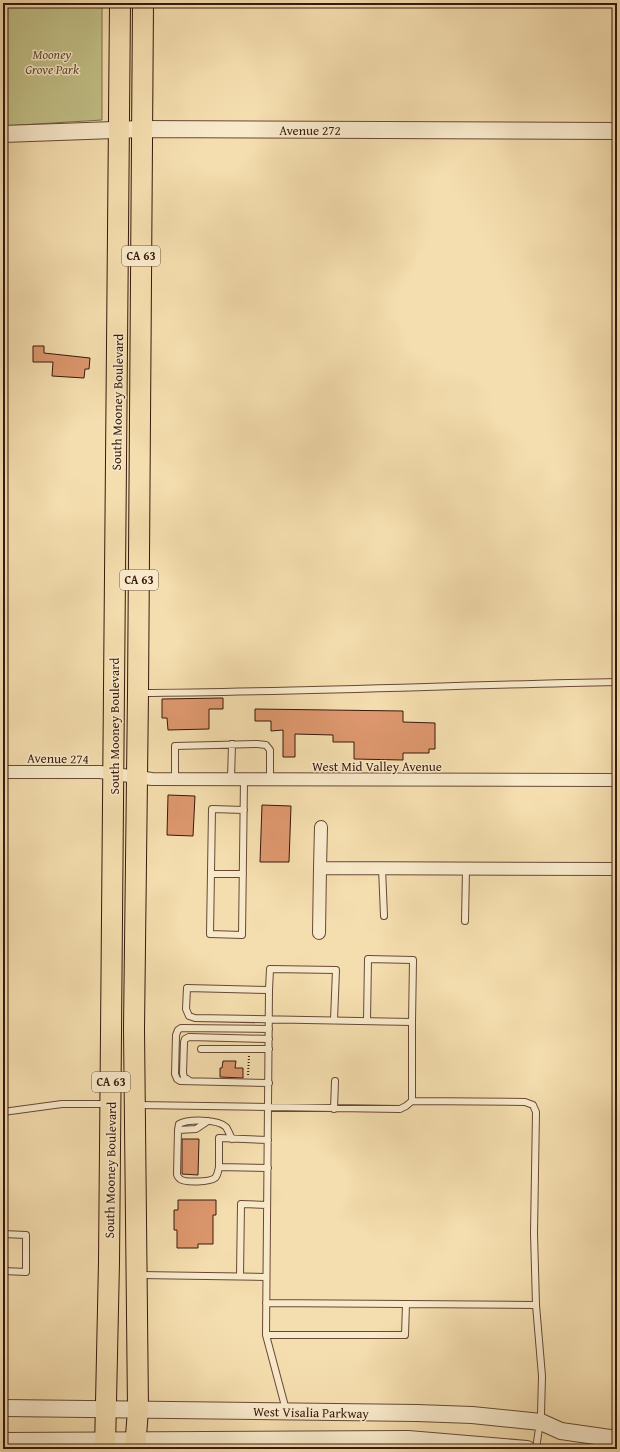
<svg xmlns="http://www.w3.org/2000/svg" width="620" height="1452" font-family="'Gentium Book Plus',serif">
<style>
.green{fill:#c1bf86;stroke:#7c6c48}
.building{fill:#dd976e;stroke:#38180b}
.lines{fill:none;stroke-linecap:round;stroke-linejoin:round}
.service-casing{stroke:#674934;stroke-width:8}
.minor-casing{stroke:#674934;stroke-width:14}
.tertiary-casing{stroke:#674934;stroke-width:18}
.primary-casing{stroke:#38180b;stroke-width:22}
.path{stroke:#38180b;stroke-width:2;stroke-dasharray:1 2;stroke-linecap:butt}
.service{stroke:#f8e9ca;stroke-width:6}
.minor{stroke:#f8e9ca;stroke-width:12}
.tertiary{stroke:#f8e9ca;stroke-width:16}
.primary{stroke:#f4ddae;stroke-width:20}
.labels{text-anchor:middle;stroke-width:3;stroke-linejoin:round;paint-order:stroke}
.shield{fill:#f8e9ca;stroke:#725744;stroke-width:1}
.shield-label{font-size:12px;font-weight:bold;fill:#38180b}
.park-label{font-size:13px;font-style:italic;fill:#614a30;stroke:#f8e9ca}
.street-label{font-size:13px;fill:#38180b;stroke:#f8e9ca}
</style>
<rect width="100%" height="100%" fill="#f4ddae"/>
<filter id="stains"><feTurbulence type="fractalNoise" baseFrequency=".005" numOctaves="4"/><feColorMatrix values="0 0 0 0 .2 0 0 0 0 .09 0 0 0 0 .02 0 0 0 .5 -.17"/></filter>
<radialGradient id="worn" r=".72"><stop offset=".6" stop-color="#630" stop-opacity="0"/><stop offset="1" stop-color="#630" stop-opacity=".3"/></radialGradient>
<path class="green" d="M3,3H102V120L3,126Z"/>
<path class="building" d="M33,346H44V353L90,358L89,369H85L84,378L52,376L53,362H33Z
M223,698V709H209V729L168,730L167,718H162V699Z
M255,709L403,711V722L435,723V749H429V753H403V760L354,759V742H333V735L295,734V757H283V730L271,731V721H255Z
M168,795L195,796L193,836L167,835Z
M262,805L291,806L289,862H260Z
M223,1061H236L235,1068H243V1078L220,1077V1068H222Z
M182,1139H199L198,1175L182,1174Z
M178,1200H216V1215H213V1244H198V1248H177V1230H174V1210H178Z"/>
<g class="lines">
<defs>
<path id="service" d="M140,693C299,692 458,685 617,682
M175,779V746L257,744L266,745L270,750V779
M231,779L232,744
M244,779L242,935L210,934L212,809L244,810
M382,868L384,916
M211,874H243
M465,921L466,869
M269,990L270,969L336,970L334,1020
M367,1021L368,959L413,960L412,1022
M201,1049H269
M190,1081L184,1077L183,1073L184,1042L185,1039L189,1037L269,1039
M269,1083L180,1081L177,1079L175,1074L176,1035L178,1030L181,1028L269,1029
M412,1101L525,1102L533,1105L536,1112L534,1233L536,1305
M138,1105L400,1109L406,1106L412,1101V1022C339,1020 267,1019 195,1018L189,1016L186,1009L187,988L269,990L266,1335L286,1410
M334,1109L335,1081
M3,1112L62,1104H107
M178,1130L196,1129L208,1121
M219,1167C218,1171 218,1175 215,1178C210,1182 185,1183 180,1179C179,1178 177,1176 177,1174L178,1130L179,1124C188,1119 218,1119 226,1127C228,1130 230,1135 232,1139
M268,1168L219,1167V1138L268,1140
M3,1234L26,1235V1272L3,1271
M140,1275L266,1277
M240,1276L241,1204L267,1205
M266,1303L536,1305L542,1376L541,1414L536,1449
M266,1335H405L406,1304"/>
<path id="minor" d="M3,772H100L152,779L617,780
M321,827L320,868L617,869
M319,933L320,868"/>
<path id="tertiary" d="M3,134L142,129L617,131
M3,1408L417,1413L472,1415L541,1422L561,1431L617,1439
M3,1441L408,1439L527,1449"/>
<path id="primary" d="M105,1449L109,1262L120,3
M135,1449L138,1410L134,1029L138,694L143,3"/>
</defs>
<use href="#service" class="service-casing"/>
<use href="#minor" class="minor-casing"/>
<use href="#tertiary" class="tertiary-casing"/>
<use href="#primary" class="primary-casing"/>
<path class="path" d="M248,1075L249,1056"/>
<use href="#service" class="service"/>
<use href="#minor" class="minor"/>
<use href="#tertiary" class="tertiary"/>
<use href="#primary" class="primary"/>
</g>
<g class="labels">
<g class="shield">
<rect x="122" y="246" width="38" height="20" rx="3"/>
<rect x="120" y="570" width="38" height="20" rx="3"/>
<rect x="92" y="1072" width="38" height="20" rx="3"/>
</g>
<g class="shield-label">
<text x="141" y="260">CA 63</text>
<text x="139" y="584">CA 63</text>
<text x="111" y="1086">CA 63</text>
</g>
<g class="park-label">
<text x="52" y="59">Mooney<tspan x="52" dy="15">Grove Park</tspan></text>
</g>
<g class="street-label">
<text x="310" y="135">Avenue 272</text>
<text transform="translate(117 402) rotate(-89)" y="5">South Mooney Boulevard</text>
<text transform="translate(114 726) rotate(-90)" y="5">South Mooney Boulevard</text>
<text transform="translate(58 758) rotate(1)" y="5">Avenue 274</text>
<text x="377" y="771">West Mid Valley Avenue</text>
<text transform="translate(110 1170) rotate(-89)" y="5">South Mooney Boulevard</text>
<text transform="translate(311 1412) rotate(1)" y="5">West Visalia Parkway</text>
</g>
</g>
<rect width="620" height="1452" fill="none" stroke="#f4ddae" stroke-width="16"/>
<rect x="4" y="4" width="612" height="1444" fill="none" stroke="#38180b" stroke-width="2"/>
<rect x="8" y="8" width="604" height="1436" fill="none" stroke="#38180b"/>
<rect width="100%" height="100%" filter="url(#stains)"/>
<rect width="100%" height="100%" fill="url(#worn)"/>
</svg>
